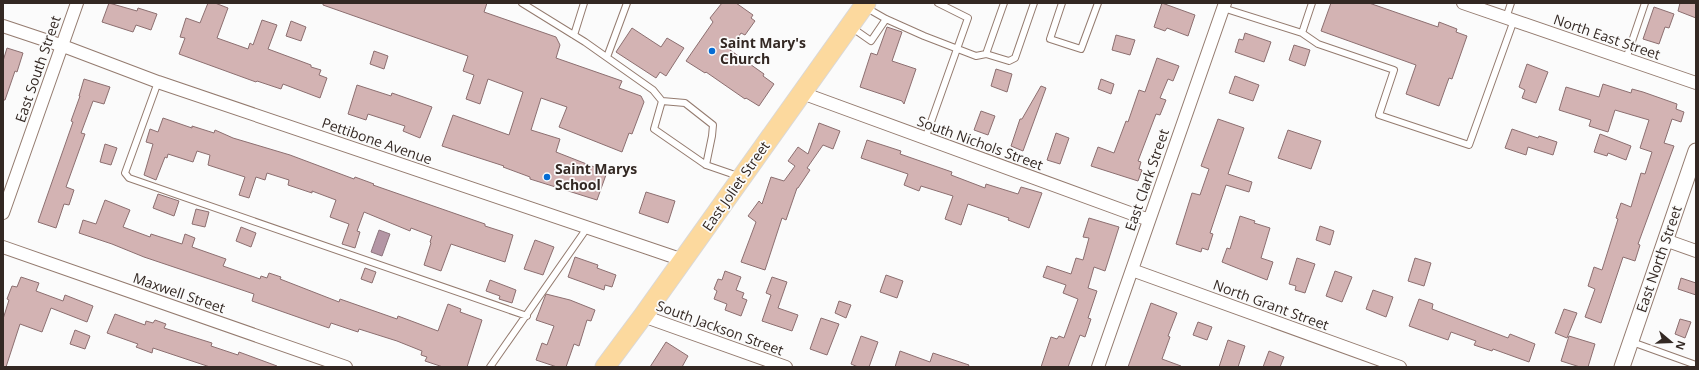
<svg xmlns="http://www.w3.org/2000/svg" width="1699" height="370" font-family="'Open Sans',sans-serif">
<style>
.water{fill:#b496a5;stroke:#8d757e}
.building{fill:#d3b3b3;stroke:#8c6f70}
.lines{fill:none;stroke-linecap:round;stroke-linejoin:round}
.service-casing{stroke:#947b6f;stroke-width:8}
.minor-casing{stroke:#947b6f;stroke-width:14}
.tertiary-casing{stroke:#947b6f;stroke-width:17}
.primary-casing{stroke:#dad8d7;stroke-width:21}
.service{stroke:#fff;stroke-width:6}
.minor{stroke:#fff;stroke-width:12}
.tertiary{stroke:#fff;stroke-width:15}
.primary{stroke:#fcd99e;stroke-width:19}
.poi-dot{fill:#056cd4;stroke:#fbfbfb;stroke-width:1.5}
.labels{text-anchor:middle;stroke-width:3.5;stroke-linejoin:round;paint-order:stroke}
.street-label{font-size:14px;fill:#332823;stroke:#fbfbfb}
.poi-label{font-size:14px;font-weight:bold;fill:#332823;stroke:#fbfbfb;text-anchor:start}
</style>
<rect width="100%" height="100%" fill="#fbfbfb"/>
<path class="water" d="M379,230L390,234L382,256L371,252Z"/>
<path class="building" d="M109,3L137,11L138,8L157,14L151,30L136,25L133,32L102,22Z
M208,3H215L228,8L217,38L248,49L250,43L253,45L262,20L277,25L268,49L311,65V67L321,70L319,75L327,78L320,98L283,84L281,89L257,81L256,82L179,54L185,38L180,37L186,18L200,23Z
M323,3H487L484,12L556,37L560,45L556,58L622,81L619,88L641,96L644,102L632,134L629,133L622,152L559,127L567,107L541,98L531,130L560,139L556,152L607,172L597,200L530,179V177L503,167L504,166L442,146L453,115L509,135L523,92L488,79L480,104L466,99L474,75L463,71L468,56L323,5Z
M722,3H736L753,15L751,18L755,21L745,35L741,33L730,50L764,74L763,76L774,84L759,106L746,98L745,99L706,72L705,73L686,61L713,22L710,18Z
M1162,3L1195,15L1188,36L1167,28L1165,31L1154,27Z
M1331,3H1369L1438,27L1439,22L1457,29L1456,32L1467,36L1452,79L1449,78L1439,106L1406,94L1416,65L1321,31Z
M1680,3H1696V18L1678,11Z
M1654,7L1674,14L1669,28L1665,27L1659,44L1643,39Z
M291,21L306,27L301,41L286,36Z
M887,27L902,32L892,61L916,69L904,104L902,101L860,87L871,53L877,55Z
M632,28L661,47L667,38L684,48L666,76L660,72L656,78L616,52Z
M1245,33L1271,42L1264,62L1235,52L1239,39L1243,40Z
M1116,35L1135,40L1130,55L1112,50Z
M1294,45L1310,50L1305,66L1289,60Z
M7,48L23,53L17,72L15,71L5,100H3V61Z
M374,51L388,56L384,69L370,64Z
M1157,58L1179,66L1173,81L1168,79L1160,98L1166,100L1160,115L1156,114L1138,161L1141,162L1139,169L1142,170L1138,181L1091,166L1098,147L1114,153L1126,121L1128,122L1139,90L1145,92Z
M1527,64L1548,72L1536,103L1522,98L1525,90L1519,87Z
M996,69L1012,74L1007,92L991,86Z
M1235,76L1259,85L1253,101L1229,93Z
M84,79L110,87L104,104L93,101L81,133L85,134L66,187L74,190L69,205L64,204L56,228L38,222L73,122L71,121L80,96H79Z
M1101,79L1114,84L1111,94L1098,89Z
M1603,84L1631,93L1632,89L1643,92L1677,104L1676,109L1684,112L1681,122L1672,119L1664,143L1674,146L1638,244L1640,245L1635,261L1623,257L1601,323L1585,317L1595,289L1588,286L1594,267L1602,270L1618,219L1616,218L1621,203L1631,207L1641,173L1645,174L1652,152L1640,148L1649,120L1615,110L1608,132L1589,126L1591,120L1559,110L1566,87L1599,97Z
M357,85L391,96L392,93L432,107L420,138L403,131L405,126L368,114L366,120L348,114Z
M1041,86L1046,88L1023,151L1011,146L1020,119H1022Z
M981,111L995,116L988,135L974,130Z
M163,118L192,128V126L214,133L215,130L233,138L290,155L354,179L355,177L374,184L373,185L485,224V226L513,235L505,262L451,244L441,271L424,265L431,243L430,242L432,236L411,228L410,231L364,212L357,231L360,232L355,248L342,244L349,224L330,217L336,200L312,191V193L288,185L289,180L267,173L265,180L256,177L249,198L239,195L245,177L208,165L210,155L197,151L193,162L168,154L167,158L165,157L156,180L144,175L153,144L146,142L150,129L158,132Z
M1218,119L1244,128L1228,174L1252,182L1249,192L1226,185L1210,233L1213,234L1208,250L1202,248L1201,252L1176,244L1192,193L1200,195L1209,169L1201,166Z
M819,123L840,131L833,149L823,145L807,168L810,170L798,188H797L786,220L782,218L765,270L741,262L756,222L748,216L759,201L762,204L771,177L784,181L795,166L788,161L798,147L808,154Z
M1512,129L1538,138L1539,136L1557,142L1553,155L1528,147L1526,155L1505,148Z
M1288,130L1321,141L1311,169L1278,158Z
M1056,133L1069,138L1060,164L1047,160Z
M1600,134L1631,146L1626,160L1608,153L1607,156L1594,152Z
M867,140L901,151L900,154L952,172L951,175L985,188L986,184L1018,194L1021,187L1042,193L1029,228L1008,220L1009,218L968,204L961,225L945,219L953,196L921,186L919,191L904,185L908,174L861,158Z
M105,144L117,148L111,165L100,162Z
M646,192L675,201L668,223L639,213Z
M158,194L179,201L174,216L153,208Z
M105,200L130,210L123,227L150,237L151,234L182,244L185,234L195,238L192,247L226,259L223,266L260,279L261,276L267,278L269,273L281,277L280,279L339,302L340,299L397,319L398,316L438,331L448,304L461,309L460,312L482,320L467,367H443L425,361L427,357L421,355L422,351L397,341L359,329L358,332L331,323L329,328L252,301L254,294L144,257L112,244L79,233L83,220L96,224Z
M196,209L209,212L205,227L192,224Z
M1240,216L1255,221L1254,223L1270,228L1261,258L1273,262L1267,280L1222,262L1227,248L1230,249Z
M1089,218L1119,227L1105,271L1094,267L1088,288L1097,291L1088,318L1091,319L1085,337L1080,335L1068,367H1041L1051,337L1057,339L1059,336L1064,338L1078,299L1063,293L1066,285L1043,277L1047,266L1071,274L1076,258L1083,260L1089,238L1083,237Z
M1320,226L1334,231L1330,245L1316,240Z
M241,227L256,233L251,247L236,241Z
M535,240L554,247L543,275L524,269Z
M575,257L598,265L597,268L616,275L612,287L605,285L604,290L568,277Z
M1297,258L1315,264L1305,293L1295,290L1296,286L1289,284Z
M1415,258L1431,263L1424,286L1408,281Z
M365,268L376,272L372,283L361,279Z
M725,271L741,277L736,290L744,293L742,298L747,300L741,316L725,310L727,304L714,299L717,291L714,289L718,279L722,280Z
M1335,271L1352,277L1342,302L1326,296Z
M886,275L903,281L897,298L880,292Z
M21,277L39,283L36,291L63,301L65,295L93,306L87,322L51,308L42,332L20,324L6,367H3V319L9,300L7,299L12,286L17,287Z
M772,277L787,282L778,308L798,315L792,331L762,321L771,295L766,293Z
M1681,278L1696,283V295L1678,289Z
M490,280L516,290L512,303L499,299L500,296L486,291Z
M1373,290L1393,297L1386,317L1366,309Z
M546,294L570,300L595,310L591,321L587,320L579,346L574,344L566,367H557L536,360L542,343L547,345L554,326L536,320Z
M1419,299L1433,304L1432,309L1508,338L1510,334L1535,344L1529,362L1493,349L1492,351L1474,345L1476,341L1451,332L1448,340L1409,326Z
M839,301L851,305L846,318L835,313Z
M1151,303L1177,313L1168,336L1170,337L1162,359L1181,366V367H1128Z
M1564,309L1577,313L1567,338L1555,333Z
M115,314L145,325L146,321L153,323L155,320L166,324L164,328L212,343L211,346L238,355L239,352L277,366V367H210L153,348L152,353L136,347L138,344L107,333Z
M821,318L839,324L827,355L810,349Z
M1680,319L1691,322L1685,338L1675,334Z
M1198,322L1212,327L1207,340L1193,335Z
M75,330L90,336L85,349L70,344Z
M861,336L878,342L869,367H858L851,364Z
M1569,336L1595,344L1588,367H1580L1561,361Z
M1228,340L1245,346L1238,367H1219Z
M666,342L688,356L682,367H650Z
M900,351L930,362L933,353L969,365L968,367H895Z
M1269,351L1284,357L1280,367H1263Z"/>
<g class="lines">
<defs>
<path id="service" d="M522,3L585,42L653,90L662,101L654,129L706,165L738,176
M1004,3L986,54L1009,61L1015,58L1034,3
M1062,3L1050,39L1081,49L1098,3
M865,7L886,19L924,36L976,56L986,54
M1223,8L1302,33L1312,3
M1506,18L1511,3
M851,27L871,41L886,19
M1302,33L1318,44L1394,70L1379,115L1469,145L1514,20
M574,35L584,3
M607,57L627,3
M1626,59L1645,3
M158,82L125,173L129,178L527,316
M662,101L685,103L713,125L712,136L706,165
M925,139L968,18L938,3
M1632,342L1696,365
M490,367L587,228"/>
<path id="minor" d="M1463,3L1696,83
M3,26L63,46L158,82L683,260
M802,93L1149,220
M3,213L77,3
M1665,240L1696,251
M3,247L346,367
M1132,270L1400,367
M643,316L786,367
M1098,367L1225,3"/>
<path id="tertiary" d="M1622,367L1696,151"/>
<path id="primary" d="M605,367L643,316L866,3"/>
</defs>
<use href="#service" class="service-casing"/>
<use href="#minor" class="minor-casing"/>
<use href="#tertiary" class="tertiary-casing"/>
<use href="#primary" class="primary-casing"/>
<use href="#service" class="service"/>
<use href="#minor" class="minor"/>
<use href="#tertiary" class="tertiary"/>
<use href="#primary" class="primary"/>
</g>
<g class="poi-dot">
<circle cx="712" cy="51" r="4"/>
<circle cx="547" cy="177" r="4"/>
</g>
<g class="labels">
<g class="street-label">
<text transform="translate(1607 37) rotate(19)" y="5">North East Street</text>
<text transform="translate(38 69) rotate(-71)" y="5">East South Street</text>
<text transform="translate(377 141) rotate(19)" y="5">Pettibone Avenue</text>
<text transform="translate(980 143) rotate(20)" y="5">South Nichols Street</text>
<text transform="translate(1147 180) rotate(-71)" y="5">East Clark Street</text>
<text transform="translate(736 186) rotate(-55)" y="5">East Joliet Street</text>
<text transform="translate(1659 259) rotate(-71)" y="5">East North Street</text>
<text transform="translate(179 293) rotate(19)" y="5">Maxwell Street</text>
<text transform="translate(1271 305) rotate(20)" y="5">North Grant Street</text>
<text transform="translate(720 328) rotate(20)" y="5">South Jackson Street</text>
</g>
<g class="poi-label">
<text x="720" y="48">Saint Mary's<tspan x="720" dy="16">Church</tspan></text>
<text x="555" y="174">Saint Marys<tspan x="555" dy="16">School</tspan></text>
</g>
</g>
<rect width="1699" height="370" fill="none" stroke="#332823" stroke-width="8"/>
<g transform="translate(1671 342) rotate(109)" stroke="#fbfbfb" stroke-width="3" paint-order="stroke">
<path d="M0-3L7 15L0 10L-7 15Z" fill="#332823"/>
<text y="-6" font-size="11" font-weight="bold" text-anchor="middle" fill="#332823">N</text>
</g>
</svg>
